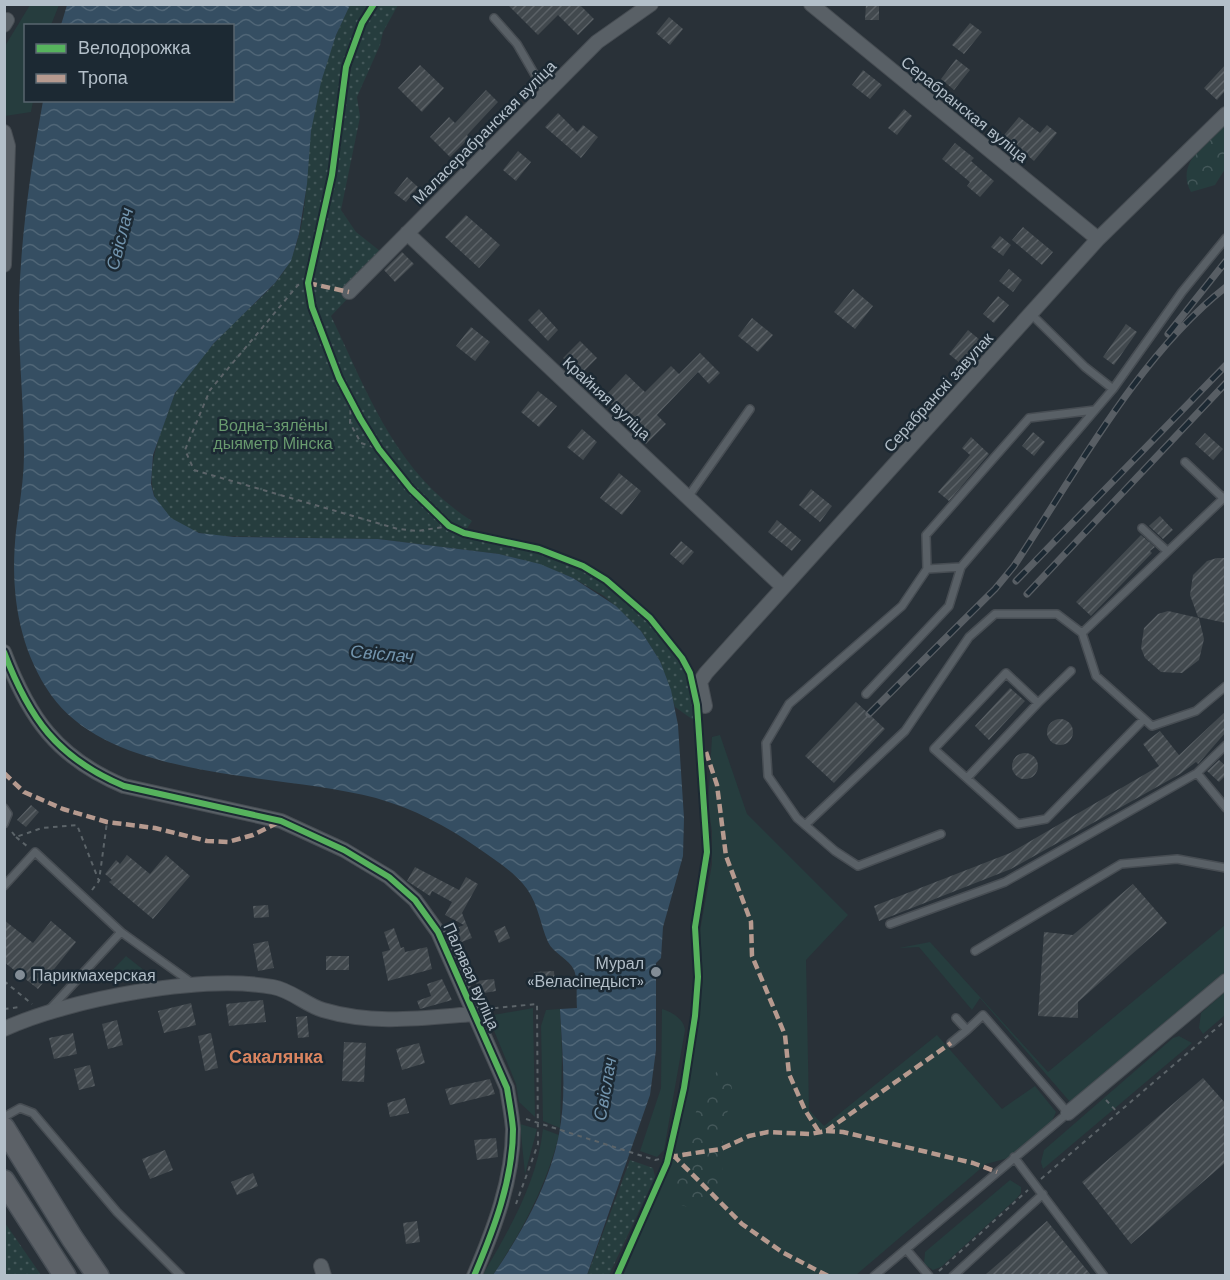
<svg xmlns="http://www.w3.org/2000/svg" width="1230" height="1280" font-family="'DM Sans',sans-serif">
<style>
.grass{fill:#263d3e}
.forest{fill:url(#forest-crowns)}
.park{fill:url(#park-dots)}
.water{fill:url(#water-waves)}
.building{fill:url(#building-hatch)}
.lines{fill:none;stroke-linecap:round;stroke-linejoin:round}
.lane-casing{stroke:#474d53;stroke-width:10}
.street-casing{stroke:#474d53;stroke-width:16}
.primary-casing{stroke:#474e55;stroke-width:24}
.path{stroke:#5c6469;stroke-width:2;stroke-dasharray:4.5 4.5;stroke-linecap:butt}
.lane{stroke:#596066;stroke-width:7}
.street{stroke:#596066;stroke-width:14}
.primary{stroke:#5c6167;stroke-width:21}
.rail-casing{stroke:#585e64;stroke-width:7}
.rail{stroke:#1c2933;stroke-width:4.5;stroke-dasharray:14;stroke-linecap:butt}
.quiet{stroke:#b69a8f;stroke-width:4.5;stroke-dasharray:9 4.5;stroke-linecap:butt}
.cycleway-casing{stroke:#1c2933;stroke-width:10}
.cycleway{stroke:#56b35d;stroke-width:6}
.poi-dot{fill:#838d96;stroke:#1c2933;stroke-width:2}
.labels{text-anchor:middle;stroke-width:5;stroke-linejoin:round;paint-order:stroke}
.street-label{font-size:16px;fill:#b3bfc9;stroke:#1c2933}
.park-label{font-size:16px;fill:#699b6f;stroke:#1c2933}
.poi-label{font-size:16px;fill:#b3bfc9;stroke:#1c2933;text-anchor:end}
.water-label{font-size:18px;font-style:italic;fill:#7294ad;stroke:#1c2933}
.neighbourhood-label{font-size:18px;font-weight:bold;fill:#d88460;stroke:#1c2933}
</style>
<defs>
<pattern id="forest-crowns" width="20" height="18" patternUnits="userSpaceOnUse" patternTransform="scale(1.5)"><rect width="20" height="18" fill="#263d3e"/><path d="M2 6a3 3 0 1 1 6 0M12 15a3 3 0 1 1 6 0" fill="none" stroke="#435759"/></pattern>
<pattern id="park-dots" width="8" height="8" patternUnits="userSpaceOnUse" patternTransform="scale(1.5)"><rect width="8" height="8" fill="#263d3e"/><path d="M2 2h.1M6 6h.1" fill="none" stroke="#435759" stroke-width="1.8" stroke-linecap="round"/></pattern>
<pattern id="water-waves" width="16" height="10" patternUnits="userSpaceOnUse" patternTransform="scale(1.5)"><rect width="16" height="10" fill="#354e62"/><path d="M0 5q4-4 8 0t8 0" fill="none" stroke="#506677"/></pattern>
<pattern id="building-hatch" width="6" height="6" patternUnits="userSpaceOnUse" patternTransform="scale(1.5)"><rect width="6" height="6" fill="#42494e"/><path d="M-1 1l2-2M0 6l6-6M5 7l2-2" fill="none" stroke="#5b6166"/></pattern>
</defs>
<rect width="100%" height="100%" fill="#293138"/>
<path class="grass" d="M30,5H59L51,25L26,26V100L33,101L31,112L5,116V46Z
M720,735L747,814L848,915L806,960L809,1110L824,1126L937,1035L1002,1109L1035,1086L1056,1112L1052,1121L1012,1157L986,1164L856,1275L623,1276L673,1155L695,1041L703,979L700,931L712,864V832L708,803L712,737Z
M1225,925V972L1071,1103L980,998L972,1010L919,947L899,948L930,942L1048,1072Z
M126,956L145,971L104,979Z
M1225,992V1015L1203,1034L1199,1028L1201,1013Z
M533,1008V1009L535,1117L519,1102L516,1084L488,1016Z
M560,1009L562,1055L560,1128L543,1121L541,1026L546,1010Z
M662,1009C672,1012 684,1019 685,1030L664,1150L657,1157L640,1151L661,1088Z
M1179,1036L1192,1043L1043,1169L1041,1162L1044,1150L1173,1038Z
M520,1124L537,1129L525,1174Z
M543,1129L559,1135C546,1187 522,1231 493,1275L482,1276C509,1230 537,1183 543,1129Z
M1010,1180L1021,1187V1193L1017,1198L941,1267L933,1270L924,1264L925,1252Z"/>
<path class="forest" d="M1225,126V169L1215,185L1191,192C1175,164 1206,142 1225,126Z
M720,1067L730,1073L733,1099L723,1122L722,1179L694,1209L672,1202L683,1153L703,1090Z"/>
<path class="park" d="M350,5H398L383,32L380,45L357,97L360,117L341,210L356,232L380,251L347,290L349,297L331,316C368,394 396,473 472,521L464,533C489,539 516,541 540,549C598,569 663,613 688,671C696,686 697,707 699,724L675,707L660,661L641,631L628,618L604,596L573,578L539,564L499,554L378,539L214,536C143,522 143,481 164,423C170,409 173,394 182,382C199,359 219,337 240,317C261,297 284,280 294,251C309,213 305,170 311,130C317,87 330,43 350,5Z
M630,1160L653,1168L655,1177L609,1275L587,1276Z
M5,1223L41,1275H5Z"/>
<path class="water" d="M67,5H350L336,35L321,82L311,131L307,184L299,234L291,261L275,283L214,343L175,393L153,455L151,484L154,496L171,518L199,533L234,537L378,539L499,554L540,564L573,578L616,606L641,631L660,661L671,690L678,725L684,818L683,856L663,927L661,958L656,963V1050L650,1095L587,1275H493C522,1232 549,1186 559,1134C567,1094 562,1050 560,1009L577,1008C576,997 578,979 574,970C569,959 553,953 548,942C540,924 539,906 527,889C515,872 495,860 478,848C447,826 414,809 376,798C279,772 113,782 51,695C17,646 10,588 16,531C19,506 24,480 24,455C24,404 18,353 19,302C21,234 31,167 43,101L232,100V26L61,25Z"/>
<path class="building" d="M507,4H579L594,19L578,35L558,15L538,35Z
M866,4H879V20H865Z
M669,17L683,29L670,45L656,33Z
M970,23L982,32L964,54L952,45Z
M956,59L970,70L954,90L941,79Z
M1226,64V90L1217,100L1204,88Z
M420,65L444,88L422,112L398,88Z
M863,70L882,85L870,99L852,85Z
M486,90L498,102L467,135L469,138L450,157L430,137L449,117L455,123Z
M904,109L912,116L897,135L888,128Z
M558,113L577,132L583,125L598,137L581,158L545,127Z
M1019,117L1040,133L1047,125L1057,133L1034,161L1004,135Z
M955,143L974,158L971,161L994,181L980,197L967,186L970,182L942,159Z
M518,151L531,162L516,181L503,170Z
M407,177L418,187L406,202L394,193Z
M466,215L500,245L479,268L445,237Z
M1023,227L1053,252L1042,265L1012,240Z
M1000,236L1011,245L1003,256L991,247Z
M402,252L414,264L395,282L384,270Z
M1009,269L1022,280L1013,292L999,281Z
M853,289L873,306L855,329L834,312Z
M998,296L1009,305L994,323L983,314Z
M539,309L558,330L548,341L528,320Z
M752,318L773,335L758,352L738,336Z
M1126,324L1137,332L1114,365L1103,357Z
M471,327L490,342L475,361L456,346Z
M968,330L980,340L961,364L949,354Z
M580,341L597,358L580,375L563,358Z
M700,353L720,373L709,384L698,372L657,415L666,424L646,444L636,433L638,431L604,397L626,374L645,392L671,366L679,374Z
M538,391L557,406L539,427L521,412Z
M582,429L597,442L583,460L567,447Z
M1033,432L1045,442L1034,456L1022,446Z
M1205,433L1223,449L1213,460L1195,444Z
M971,437L989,454L949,501L938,492L970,455L962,448Z
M619,473L641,491L622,515L600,498Z
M811,489L832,506L820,522L799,505Z
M1160,516L1173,530L1163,539L1149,526Z
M777,520L801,540L792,551L768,532Z
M1141,535L1155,547L1150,551L1152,553L1091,616L1076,602Z
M681,541L694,552L683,565L670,554Z
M1217,558H1226V623L1198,617L1190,595L1193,575L1207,561Z
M1168,611L1199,618L1204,639L1199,660L1182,673L1161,672L1145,658L1141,648L1144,628L1158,614Z
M1010,688L1025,701L989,740L975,726Z
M856,702L885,729L834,783L805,756Z
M1226,711V732L1198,764L1196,762L1180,774L1011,869L879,921L874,906L1010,853L1159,766L1143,744L1160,731L1179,755Z
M1047 732a13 13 0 1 1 26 0a13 13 0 1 1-26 0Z
M1012 766a13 13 0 1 1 26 0a13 13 0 1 1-26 0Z
M1219,760L1226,766V775L1219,782L1207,771Z
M31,805L39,812L26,827L17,820Z
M127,855L150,874L166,855L190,876L153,919L109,882L112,880L105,874L116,860L120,864Z
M415,867L459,890L466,877L478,884L462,913L472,938L454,945L448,932L464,925L445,915L452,902L432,891L430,896L407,881Z
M1133,884L1167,923L1078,1002V1018L1038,1016L1044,932L1073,935Z
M268,905L269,917L254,918L253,906Z
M4,920L33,943L51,921L76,942L38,989L4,962Z
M505,926L510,938L499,943L494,931Z
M394,928L401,948L404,947L405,952L427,947L432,969L388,981L382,952L390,950L384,932Z
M268,941L274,968L258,971L253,944Z
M326,956H349V970H326Z
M554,971L555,985L534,986V972Z
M442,979L452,1000L420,1009L417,1001L434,995L431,996L427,984Z
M494,979L496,991L478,994L476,981Z
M263,1000L266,1022L229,1026L226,1004Z
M191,1003L196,1025L164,1033L158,1011Z
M307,1016L309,1037L298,1038L296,1017Z
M117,1020L123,1045L108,1049L102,1024Z
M73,1033L77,1054L54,1059L49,1038Z
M211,1033L218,1068L205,1071L198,1036Z
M344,1042L366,1043L364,1082L342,1081Z
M419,1043L425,1063L402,1070L396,1049Z
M90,1065L95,1086L79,1090L74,1069Z
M1203,1078L1226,1104V1162L1131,1244L1082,1182Z
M490,1079L495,1094L450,1105L445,1089Z
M405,1098L409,1113L390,1117L387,1103Z
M496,1138L498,1157L477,1160L474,1140Z
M165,1150L173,1170L150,1179L142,1159Z
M253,1173L258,1186L237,1195L231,1182Z
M417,1221L420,1242L406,1244L403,1223Z
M1047,1221L1091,1275H985L1000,1262Z"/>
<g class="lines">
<defs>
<path id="lane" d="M494,18L517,44L546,94
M1031,314L1085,367L1113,389L1182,292L1226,238
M1185,462L1222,497
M688,497L750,409
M1142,528L1167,551
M927,569L926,535L1029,418L1095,410
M1082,633L1226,496
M1071,671L1038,703L1006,673L934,749L1018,824L1046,819L1144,719
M866,694L949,606L961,567
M1226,745L1197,773L1226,808
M967,778L1038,703
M4,808L8,814L4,824
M805,825L905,731L969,637L995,614H1057L1082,633L1096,676L1152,726L1196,711L1226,686
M941,834L858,866L835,851L797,818L768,776L766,743L789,704L902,606L927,569L961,567L1113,389
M4,886L35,852L121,932L50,1009
M890,924L1005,882L1197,773
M121,932L192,983
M975,951L1121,864L1177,859L1226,868
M951,1043L967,1030
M4,1117L20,1108L33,1113L117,1212L181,1276
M1014,1157L1104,1276
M906,1249L929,1276
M874,1276L1068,1113L983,1015L967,1030L956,1018
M953,1276L1043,1194"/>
<path id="street" d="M811,4L1098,239
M4,25L7,20
M4,132L8,146L4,265
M407,233L783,587
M349,292L597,42L651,4
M4,652C29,718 57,758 124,786L281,821L344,850L389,877L415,900L438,932L507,1088C509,1101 512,1116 513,1129C513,1180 494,1229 474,1276
M705,706L700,682L706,673L1098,239L1226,114
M4,1029C69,999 203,974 273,987C291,990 306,1005 323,1010C373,1025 422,1018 473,1014
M1068,1113L1226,981
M321,1266L324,1276"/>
<path id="primary" d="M4,1128L72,1238L98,1276
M4,1181L65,1276"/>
</defs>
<use href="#lane" class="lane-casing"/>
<use href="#street" class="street-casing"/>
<use href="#primary" class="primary-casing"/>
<path class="path" d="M308,283L298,285L210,390L185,450L194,470L398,529L418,531L449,526
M351,401L350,423L361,443L379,449
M12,832L16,837L42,828L77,825L99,881
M16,837L28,847
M92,890L99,881L107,822
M4,981L32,1004
M4,1009L20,1007
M485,1009L537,1004L538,1144L516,1204
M1106,1100L1118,1113
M526,1119L655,1160L669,1157
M1041,1179L1226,1020
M939,1271L1028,1190"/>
<use href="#lane" class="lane"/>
<use href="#street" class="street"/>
<use href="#primary" class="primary"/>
<defs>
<path id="rail" d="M1168,334L1226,261
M1016,581L1226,365
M1027,594L1226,383
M869,714L995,589L1014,566C1075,474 1139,355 1226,287"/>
</defs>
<use href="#rail" class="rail-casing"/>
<use href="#rail" class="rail"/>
<path class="quiet" d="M308,283L349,292
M706,752L717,785L726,856L751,922L752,956L785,1035L789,1074L805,1110L819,1132
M4,773L24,792L63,809L107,822L155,828L207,841L228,842L253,835L281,821
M826,1131L843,1132L973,1163L997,1172
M673,1155L742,1224L782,1252L828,1276
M669,1157L721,1149L749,1136L768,1132L810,1134L826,1131L951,1043"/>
<defs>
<path id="cycleway" d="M374,4L362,23L346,67L332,175L308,283L312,307L339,378L360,418L379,449L411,489L449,526L464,533L539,549L583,566L606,580L650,618L682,658L690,673L697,705L707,852L695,927L698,977L695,1016L684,1088L667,1163L617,1276
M4,652C29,718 57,758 124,786L281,821L344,850L389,877L415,900L438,932L507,1088C509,1101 512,1116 513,1129C513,1180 494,1229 474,1276"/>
</defs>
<use href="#cycleway" class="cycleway-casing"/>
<use href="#cycleway" class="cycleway"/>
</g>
<g class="poi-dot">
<circle cx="656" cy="972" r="6"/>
<circle cx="20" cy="975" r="6"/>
</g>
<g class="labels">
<g class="street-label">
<text transform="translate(965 109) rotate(39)" y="6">Серабранская вуліца</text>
<text transform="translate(484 132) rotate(-45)" y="6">Маласерабранская вуліца</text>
<text transform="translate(938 392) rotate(-48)" y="6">Серабранскі завулак</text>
<text transform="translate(607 398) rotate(43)" y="6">Крайняя вуліца</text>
<text transform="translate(472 976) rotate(66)" y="6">Палявая вуліца</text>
</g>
<g class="park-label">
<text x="273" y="431">Водна-зялёны<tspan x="273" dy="18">дыяметр Мінска</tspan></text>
</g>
<g class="poi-label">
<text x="644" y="969">Мурал<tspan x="644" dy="18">«Веласіпедыст»</tspan></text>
<text x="32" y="981" text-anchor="start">Парикмахерская</text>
</g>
<g class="water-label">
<text transform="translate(120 239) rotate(-76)" y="6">Свіслач</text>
<text transform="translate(382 654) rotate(5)" y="6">Свіслач</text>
<text transform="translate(605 1089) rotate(-80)" y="6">Свіслач</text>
</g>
<g class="neighbourhood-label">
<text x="276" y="1063">Сакалянка</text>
</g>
</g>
<rect width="1230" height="1280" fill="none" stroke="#b3bfc9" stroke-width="12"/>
<rect x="24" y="24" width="210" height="78" fill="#1c2933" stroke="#58656f" stroke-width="1.5"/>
<rect x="36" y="44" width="30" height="9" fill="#56b35d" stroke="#58656f" stroke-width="1.5"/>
<text x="78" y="54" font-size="18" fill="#b3bfc9">Велодорожка</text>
<rect x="36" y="74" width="30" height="9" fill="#b69a8f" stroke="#58656f" stroke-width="1.5"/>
<text x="78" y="84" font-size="18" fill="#b3bfc9">Тропа</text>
</svg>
